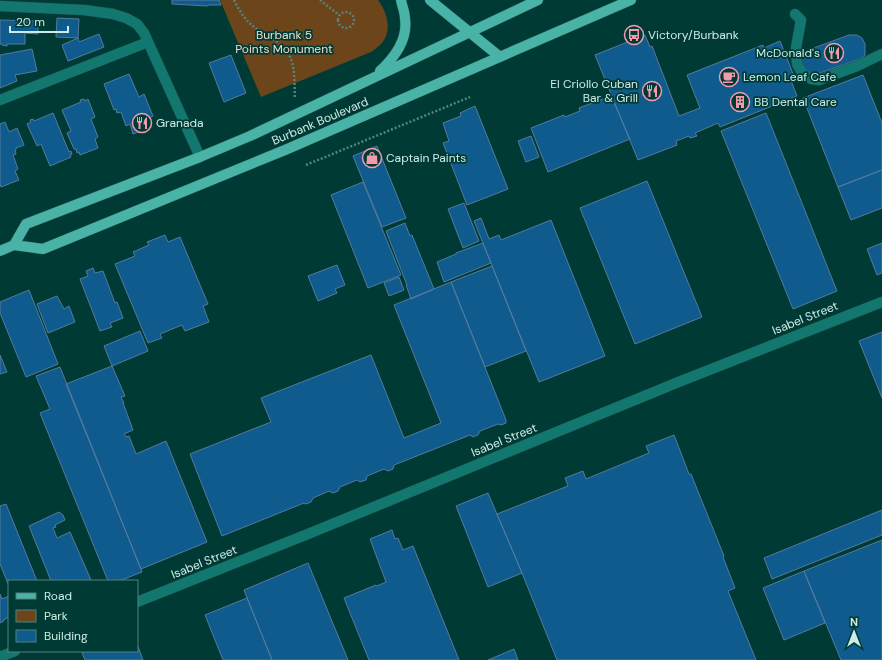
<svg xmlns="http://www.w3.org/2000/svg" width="882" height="660" font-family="'DM Sans',sans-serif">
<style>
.green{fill:#6d451a}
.building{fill:#0f5b8e;stroke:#537b9c}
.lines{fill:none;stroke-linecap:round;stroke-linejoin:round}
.minor-casing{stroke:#215651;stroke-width:11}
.major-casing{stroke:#215651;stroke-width:11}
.path{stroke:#55847e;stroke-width:2.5;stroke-dasharray:2 2;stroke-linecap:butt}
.minor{stroke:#12786f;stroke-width:10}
.major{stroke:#49b3a7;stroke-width:10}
.labels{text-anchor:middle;stroke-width:3.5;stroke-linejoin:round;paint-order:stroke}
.park-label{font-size:12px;fill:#f0dcca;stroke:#003a34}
.poi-label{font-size:12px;fill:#ccece7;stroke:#003a34;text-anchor:start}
.street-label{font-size:12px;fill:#ccece7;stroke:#003a34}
</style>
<rect width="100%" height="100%" fill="#003a34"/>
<path class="green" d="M220,0H378C387,12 393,31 381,44C378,47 375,49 371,52L261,97Z"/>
<path class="building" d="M172,0H219L221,5H209L207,6L172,4Z
M57,18L79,19L78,38L56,37Z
M0,20L38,21V34L25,33V44H7V46L2,45V44H0Z
M99,34L104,47L68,61L62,45L78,38L79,42Z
M645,35L650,47L652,46L679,116L700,108L687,75L763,45L764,48L780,41L794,76L790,78L797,96L720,127L718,123L695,133L697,136L690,138L689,136L676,141L677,145L638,160L595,55Z
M849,35H857L862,38L865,44V55L860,59L814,75L804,69L801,61L803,52Z
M32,49L37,71L15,75L17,81L0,88V55Z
M231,55L246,93L224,102L209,63Z
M129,74L139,97L144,94L153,116L148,119V120H150L151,123H150L151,127L133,134L130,124L126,126L121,112L117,113L116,109L114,110L104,84Z
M863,75L882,123V170L838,187L803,98Z
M611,96L630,139L548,172L531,128L564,115L565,117L580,111L579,108Z
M84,99L85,101L88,99L95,117L91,119L98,137L95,139L98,148L80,155L79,152L77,153L76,149H74L67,133L71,131L62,110L81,102L80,100Z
M475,106L508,189L467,205L443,143L449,141L443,123L461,116L460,113Z
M53,113L69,152L71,151L72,154L70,155L71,157L50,166L41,144L37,146L27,124L31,122L30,120L33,119L34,121Z
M766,113L837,291L793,309L721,131Z
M5,122L9,132L17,128L24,145L16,148V150H15L16,154L13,155L18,169L15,171L19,180L1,187L0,184V124Z
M531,136L539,157L526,162L518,141Z
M377,146L406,218L382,227L353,156Z
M882,170V208L851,220L838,187Z
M647,181L702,317L635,344L580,208Z
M363,182L401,275L368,288L331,195Z
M464,203L479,241L463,248L448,209Z
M481,218L489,239L499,235L501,240L551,220L605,356L539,382L474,221Z
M405,223L410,236L412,235L434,289L411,299L406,285H407L386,231Z
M165,235L168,242L180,237L208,304L203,306L209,322L185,331L182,325L160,334L162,338L148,343L115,264L135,256L133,252L149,245L147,242Z
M483,243L491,263L444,282L437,262L456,254V253Z
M882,243V273L877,275L867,249Z
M337,265L345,285L335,289L337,293L318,301L308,276Z
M492,266L526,351L485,367L451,282Z
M93,268L95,273L103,271L115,303L117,302L123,318L110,323L112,327L100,331L80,279L88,276L86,271Z
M399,277L404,290L389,296L384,283Z
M451,282L506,420V423L501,425L498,424L480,431L478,435L473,437L470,435L394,465L393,469L388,471L384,469L367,476L366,480L360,482L357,480L340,487L338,491L333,493L329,491L313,498L311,502L306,504L304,503L222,536L190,454L271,422L261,398L371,355L404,438L441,423L394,305Z
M29,290L58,364L26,377L0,313V302Z
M57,296L64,309L69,306L75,322L48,333L37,304Z
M140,331L148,351L112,366L104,346Z
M882,332V398L859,341Z
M0,355L7,372L0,374Z
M112,366L125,396L121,397L124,403H123L133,430L124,434L126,437L129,436L136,454L166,441L207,542L141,569L66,384Z
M60,367L142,572L119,581H108L40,413L50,409L36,376Z
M674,435L689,474H691L724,556L723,557L735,588L728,591L756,660H557L522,573L497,514L568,486L565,478L583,471L586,479L649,453L646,446Z
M488,493L522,573L488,587L456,506Z
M6,504L37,581H9V586L0,564V506Z
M882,510V535L772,579L764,558Z
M59,512L63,515L65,520L55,525L56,527L53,528L57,538L70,532L91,580L90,581H51L29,526Z
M392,530L395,539L398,538L403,550L413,546L459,660H369L344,598L376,585L377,586L386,582L370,539Z
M882,540V660H841L804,571Z
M308,563L348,660H272L244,590Z
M804,571L825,623L784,640L763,588Z
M0,594L2,599L9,596V617L3,620L4,621L0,623Z
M247,598L272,660H223L205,615Z
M137,644L143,660H85L82,653L86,651H137Z
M514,649L518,660H488Z"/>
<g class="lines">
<defs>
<path id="minor" d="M0,6L84,10L113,14L126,18L137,24L144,33L200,157
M795,14L801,20L796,48L797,64L802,73L811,79L819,80L857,66L882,54
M0,100L148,42
M137,602L308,534L681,381L882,302
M0,657L15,651"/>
<path id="major" d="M430,0L500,57
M380,71C394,58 408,40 405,19C405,12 402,6 401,0
M14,245L26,224L200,157L250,136L538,0
M0,251L14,245L43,249L285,150L631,0"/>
</defs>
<use href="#minor" class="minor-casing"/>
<use href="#major" class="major-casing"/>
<path class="path" d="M234,0C239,10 245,20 254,27C265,36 280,40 288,53C296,66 294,83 295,98
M320,0L339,15
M338 20a8 8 0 1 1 16 0a8 8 0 1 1-16 0Z
M306,165L470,97"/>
<use href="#minor" class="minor"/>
<use href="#major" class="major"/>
</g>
<defs>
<symbol id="bus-ring" viewBox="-11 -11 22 22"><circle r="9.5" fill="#003a34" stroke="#f29aae" stroke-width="1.5"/><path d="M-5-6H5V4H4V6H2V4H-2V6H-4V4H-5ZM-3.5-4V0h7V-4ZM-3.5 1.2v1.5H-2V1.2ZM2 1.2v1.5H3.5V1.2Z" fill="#f29aae"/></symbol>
<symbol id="restaurant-ring" viewBox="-11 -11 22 22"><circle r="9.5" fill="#003a34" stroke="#f29aae" stroke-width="1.5"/><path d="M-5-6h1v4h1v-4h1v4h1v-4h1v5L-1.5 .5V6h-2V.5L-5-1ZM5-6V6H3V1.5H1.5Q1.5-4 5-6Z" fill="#f29aae"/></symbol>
<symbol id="cafe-ring" viewBox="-11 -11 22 22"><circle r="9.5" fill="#003a34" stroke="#f29aae" stroke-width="1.5"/><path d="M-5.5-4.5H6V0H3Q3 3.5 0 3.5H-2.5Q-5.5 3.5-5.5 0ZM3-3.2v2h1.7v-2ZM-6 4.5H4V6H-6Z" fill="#f29aae"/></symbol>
<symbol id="building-ring" viewBox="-11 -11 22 22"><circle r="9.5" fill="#003a34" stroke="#f29aae" stroke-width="1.5"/><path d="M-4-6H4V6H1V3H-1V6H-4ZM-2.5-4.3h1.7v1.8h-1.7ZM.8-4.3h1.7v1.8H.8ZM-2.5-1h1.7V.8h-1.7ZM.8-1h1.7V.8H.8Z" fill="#f29aae"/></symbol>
<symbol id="shop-ring" viewBox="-11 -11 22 22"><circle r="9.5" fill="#003a34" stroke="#f29aae" stroke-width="1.5"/><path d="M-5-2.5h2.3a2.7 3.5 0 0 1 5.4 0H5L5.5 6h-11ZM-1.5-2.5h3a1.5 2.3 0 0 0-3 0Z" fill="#f29aae"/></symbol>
</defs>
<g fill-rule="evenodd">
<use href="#bus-ring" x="623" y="24" width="22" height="22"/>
<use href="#restaurant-ring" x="823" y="42" width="22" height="22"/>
<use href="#cafe-ring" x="718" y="66" width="22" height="22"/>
<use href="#restaurant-ring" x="641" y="80" width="22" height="22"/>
<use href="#building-ring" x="729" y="91" width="22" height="22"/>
<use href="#restaurant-ring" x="131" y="112" width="22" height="22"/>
<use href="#shop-ring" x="361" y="147" width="22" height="22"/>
</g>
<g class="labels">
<g class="park-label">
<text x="284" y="39">Burbank 5<tspan x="284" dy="14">Points Monument</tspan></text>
</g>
<g class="poi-label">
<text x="648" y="39">Victory/Burbank</text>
<text x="820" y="57" text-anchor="end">McDonald's</text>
<text x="743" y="81">Lemon Leaf Cafe</text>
<text x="638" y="88" text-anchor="end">El Criollo Cuban<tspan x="638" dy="14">Bar &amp; Grill</tspan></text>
<text x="754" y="106">BB Dental Care</text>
<text x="156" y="127">Granada</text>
<text x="386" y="162">Captain Paints</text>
</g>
<g class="street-label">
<text transform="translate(320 121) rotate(-23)" y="4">Burbank Boulevard</text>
<text transform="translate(805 318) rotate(-22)" y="4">Isabel Street</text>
<text transform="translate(504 440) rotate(-22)" y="4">Isabel Street</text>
<text transform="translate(204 562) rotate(-22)" y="4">Isabel Street</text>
</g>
</g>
<rect x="8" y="580" width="130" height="72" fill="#003a34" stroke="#52817c"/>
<rect x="16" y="593" width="20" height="6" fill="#49b3a7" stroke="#52817c"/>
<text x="44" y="600" font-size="12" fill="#ccece7">Road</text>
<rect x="16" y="610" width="20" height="12" fill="#6d451a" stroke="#52817c"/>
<text x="44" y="620" font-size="12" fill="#ccece7">Park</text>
<rect x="16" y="630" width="20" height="12" fill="#0f5b8e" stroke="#52817c"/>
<text x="44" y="640" font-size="12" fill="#ccece7">Building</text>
<g transform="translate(854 632)" stroke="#003a34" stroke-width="3" paint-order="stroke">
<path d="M0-3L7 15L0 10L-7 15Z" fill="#ccece7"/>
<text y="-6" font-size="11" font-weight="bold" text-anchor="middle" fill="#ccece7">N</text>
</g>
<path d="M10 26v6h58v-6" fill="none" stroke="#ccece7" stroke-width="2"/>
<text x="16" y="26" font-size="12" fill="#ccece7" stroke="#003a34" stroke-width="3" paint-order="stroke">20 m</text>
</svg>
